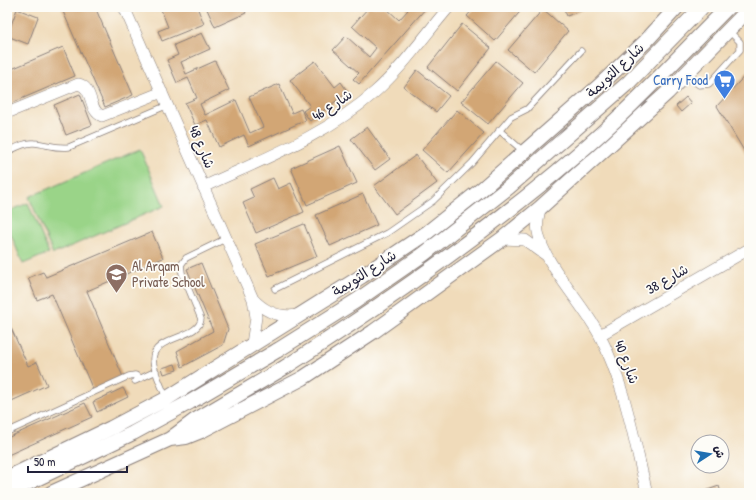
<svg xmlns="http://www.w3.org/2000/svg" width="756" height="500" font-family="'Patrick Hand','Playpen Sans Arabic',sans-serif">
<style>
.green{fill:#9ad488;stroke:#5e7b62}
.building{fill:#d2a674}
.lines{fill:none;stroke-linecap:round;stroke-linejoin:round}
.service-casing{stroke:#897e7a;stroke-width:7}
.minor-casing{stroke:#897e7a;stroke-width:12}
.tertiary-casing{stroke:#897e7a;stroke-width:16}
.service{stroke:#fff;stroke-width:5.5}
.minor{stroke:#fff;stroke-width:11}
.tertiary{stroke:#fff;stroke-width:14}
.tertiary-bridge-casing{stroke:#897e7a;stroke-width:16;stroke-linecap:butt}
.tertiary-bridge{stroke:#fff;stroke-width:14}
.labels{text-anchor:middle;stroke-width:3.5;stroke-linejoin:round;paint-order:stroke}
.street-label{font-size:14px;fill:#22223b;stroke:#fdfcf7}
.shop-label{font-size:14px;fill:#366cbe;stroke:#fdfcf7;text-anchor:end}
.education-label{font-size:14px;fill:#785e54;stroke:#fdfcf7;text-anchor:start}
</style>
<rect width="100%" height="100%" fill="#fdfcf7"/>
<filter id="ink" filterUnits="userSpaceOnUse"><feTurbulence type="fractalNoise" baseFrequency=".025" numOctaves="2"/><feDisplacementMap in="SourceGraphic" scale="8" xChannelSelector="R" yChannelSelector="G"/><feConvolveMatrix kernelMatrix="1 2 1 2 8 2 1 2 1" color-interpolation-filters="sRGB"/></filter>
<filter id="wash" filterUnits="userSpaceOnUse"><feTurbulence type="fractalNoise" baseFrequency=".012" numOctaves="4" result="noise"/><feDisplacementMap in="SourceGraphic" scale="16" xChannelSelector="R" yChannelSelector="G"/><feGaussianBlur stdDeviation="0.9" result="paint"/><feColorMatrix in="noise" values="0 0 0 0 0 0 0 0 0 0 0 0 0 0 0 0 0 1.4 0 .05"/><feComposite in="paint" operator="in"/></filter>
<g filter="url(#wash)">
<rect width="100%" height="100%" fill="#f0dbba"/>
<path class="green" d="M140,149L164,206L53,254L29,197Z
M28,203L49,253L23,264L7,225V212Z"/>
<g id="blocks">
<path class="building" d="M61,7H95L133,95L105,107Z
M160,7H197L204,24L162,41L158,31L168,27Z
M206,7H243L246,13L215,27Z
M369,7H385L399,20L408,10L405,7H427L359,84L353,79L359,73L333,50L346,36L369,57L376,48L352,26Z
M475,7H524L495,41L467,16Z
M563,7H590L567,16Z
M17,9L38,17L28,44L7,36Z
M543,9L568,31L534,72L508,50Z
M462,24L491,48L457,91L428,67Z
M202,33L210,49L181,62L186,74L215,61L229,90L200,104L205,115L236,100L250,133L263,127L249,97L279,84L292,113L301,109L306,120L249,146L244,135L219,147L207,120L195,125L185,103L197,98L188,78L177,83L167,60L178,55L174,45Z
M63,47L75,76L7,105V71Z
M315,61L335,87L341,82L348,92L310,121L303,111L310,106L290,80Z
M496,61L523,83L488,124L461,102Z
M417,70L449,96L436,112L404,87Z
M749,71V159L717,106Z
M80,94L92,125L66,135L54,105Z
M686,97L691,103L681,112L676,106Z
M457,110L484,133L448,173L422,150Z
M367,127L390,159L375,170L351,139Z
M340,146L357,183L307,205L291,168Z
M416,155L437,183L395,214L374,186Z
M273,178L278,189L291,183L304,212L256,233L243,203L254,198L250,189Z
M363,194L377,225L330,246L316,215Z
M304,224L317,256L269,276L255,244Z
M152,232L163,258L87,291L123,377L93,390L52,294L37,300L28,278L43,272L46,277Z
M201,263L228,329L223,345L182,367L177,351L213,331L187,269Z
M7,319L28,366L37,362L47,385L7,403Z
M175,364L177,370L164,374L162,368Z
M123,388L128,397L97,412L93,402Z
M85,403L92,417L8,455L7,438Z
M719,486L721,493H699Z"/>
</g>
</g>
<g filter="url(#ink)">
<use href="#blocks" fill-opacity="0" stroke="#897e7a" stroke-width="1"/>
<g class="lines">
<defs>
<path id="service" d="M685,75L699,85L709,84L740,50V42L729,31
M499,130L524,152
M7,152C15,148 25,142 34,143C47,144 55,149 69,147L168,105
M275,289L387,233L433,201L472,163L511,117L527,109L581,51
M135,381L156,371
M166,398C162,386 153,371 153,359C153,336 199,339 201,319L182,273L181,265L186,258L225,239
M7,432L129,376L135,375L141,378"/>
<path id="minor" d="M124,7L253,299L256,317L252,344
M7,113L78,84C94,87 88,111 102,116L162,92
M203,187C263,159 325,136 375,92C403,67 425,35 449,7
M540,208C539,216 536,223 538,232C543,263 584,305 600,336C625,385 634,440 647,493
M502,239L525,240L546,255
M253,299C265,312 280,318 298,315
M600,335L749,249"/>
<path id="tertiary" d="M170,439L186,437L201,431L303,378L373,332L502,239L540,208L668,92L749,9
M7,478L111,428L166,399L362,276L428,232L482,189L599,86L646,41L677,7
M7,493L133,433L190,402L278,350
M51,493L170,439L194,421L287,366"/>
</defs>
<use href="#service" class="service-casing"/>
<use href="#minor" class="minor-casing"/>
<use href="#tertiary" class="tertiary-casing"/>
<use href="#service" class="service"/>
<use href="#minor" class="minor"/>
<use href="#tertiary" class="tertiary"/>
<defs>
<path id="tertiary-bridge" d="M278,350L356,301L424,254L509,187L629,82L702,7
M287,366C387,302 483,235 573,158C628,112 677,58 728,7"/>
</defs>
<use href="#tertiary-bridge" class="tertiary-bridge-casing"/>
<use href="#tertiary-bridge" class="tertiary-bridge"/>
</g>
</g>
<defs>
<symbol id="supermarket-pin" viewBox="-11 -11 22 30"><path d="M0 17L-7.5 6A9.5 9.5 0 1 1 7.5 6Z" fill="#3f7fe0" stroke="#fdfcf7"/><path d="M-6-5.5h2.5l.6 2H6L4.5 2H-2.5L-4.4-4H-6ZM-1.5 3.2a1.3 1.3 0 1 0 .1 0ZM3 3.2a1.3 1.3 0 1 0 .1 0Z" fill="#fff"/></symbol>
<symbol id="school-pin" viewBox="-11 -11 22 30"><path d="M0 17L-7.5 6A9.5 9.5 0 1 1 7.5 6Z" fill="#8d6e63" stroke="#fdfcf7"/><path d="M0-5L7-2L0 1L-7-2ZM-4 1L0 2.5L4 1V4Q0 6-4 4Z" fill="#fff"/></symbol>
</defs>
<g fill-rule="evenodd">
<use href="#supermarket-pin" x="712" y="68" width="25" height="34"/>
<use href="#school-pin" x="104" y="262" width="25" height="34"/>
</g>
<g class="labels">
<g class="street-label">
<text transform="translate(615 70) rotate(-43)" y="5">شارع الثويمة</text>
<text transform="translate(332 105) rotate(-34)" y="5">شارع 46</text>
<text transform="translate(202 147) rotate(67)" y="5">شارع 48</text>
<text transform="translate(364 273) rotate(-33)" y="5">شارع الثويمة</text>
<text transform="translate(667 279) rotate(-30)" y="5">شارع 38</text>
<text transform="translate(627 362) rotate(69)" y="5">شارع 40</text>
</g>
<g class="shop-label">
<text x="708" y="85">Carry Food</text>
</g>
<g class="education-label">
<text x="132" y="271">Al Arqam<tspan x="132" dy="16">Private School</tspan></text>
</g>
</g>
<rect width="756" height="500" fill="none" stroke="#fdfcf7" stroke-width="24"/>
<g transform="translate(710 454) rotate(78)"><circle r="19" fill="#fdfcf7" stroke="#a5a5ac"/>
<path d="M0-3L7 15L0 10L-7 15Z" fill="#1f6fb2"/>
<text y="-6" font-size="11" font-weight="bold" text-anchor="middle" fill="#22223b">ش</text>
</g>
<path d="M28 466v6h99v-6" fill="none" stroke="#22223b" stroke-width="2"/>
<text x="34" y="466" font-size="12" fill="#22223b" stroke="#fdfcf7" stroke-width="3" paint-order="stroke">50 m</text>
</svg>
